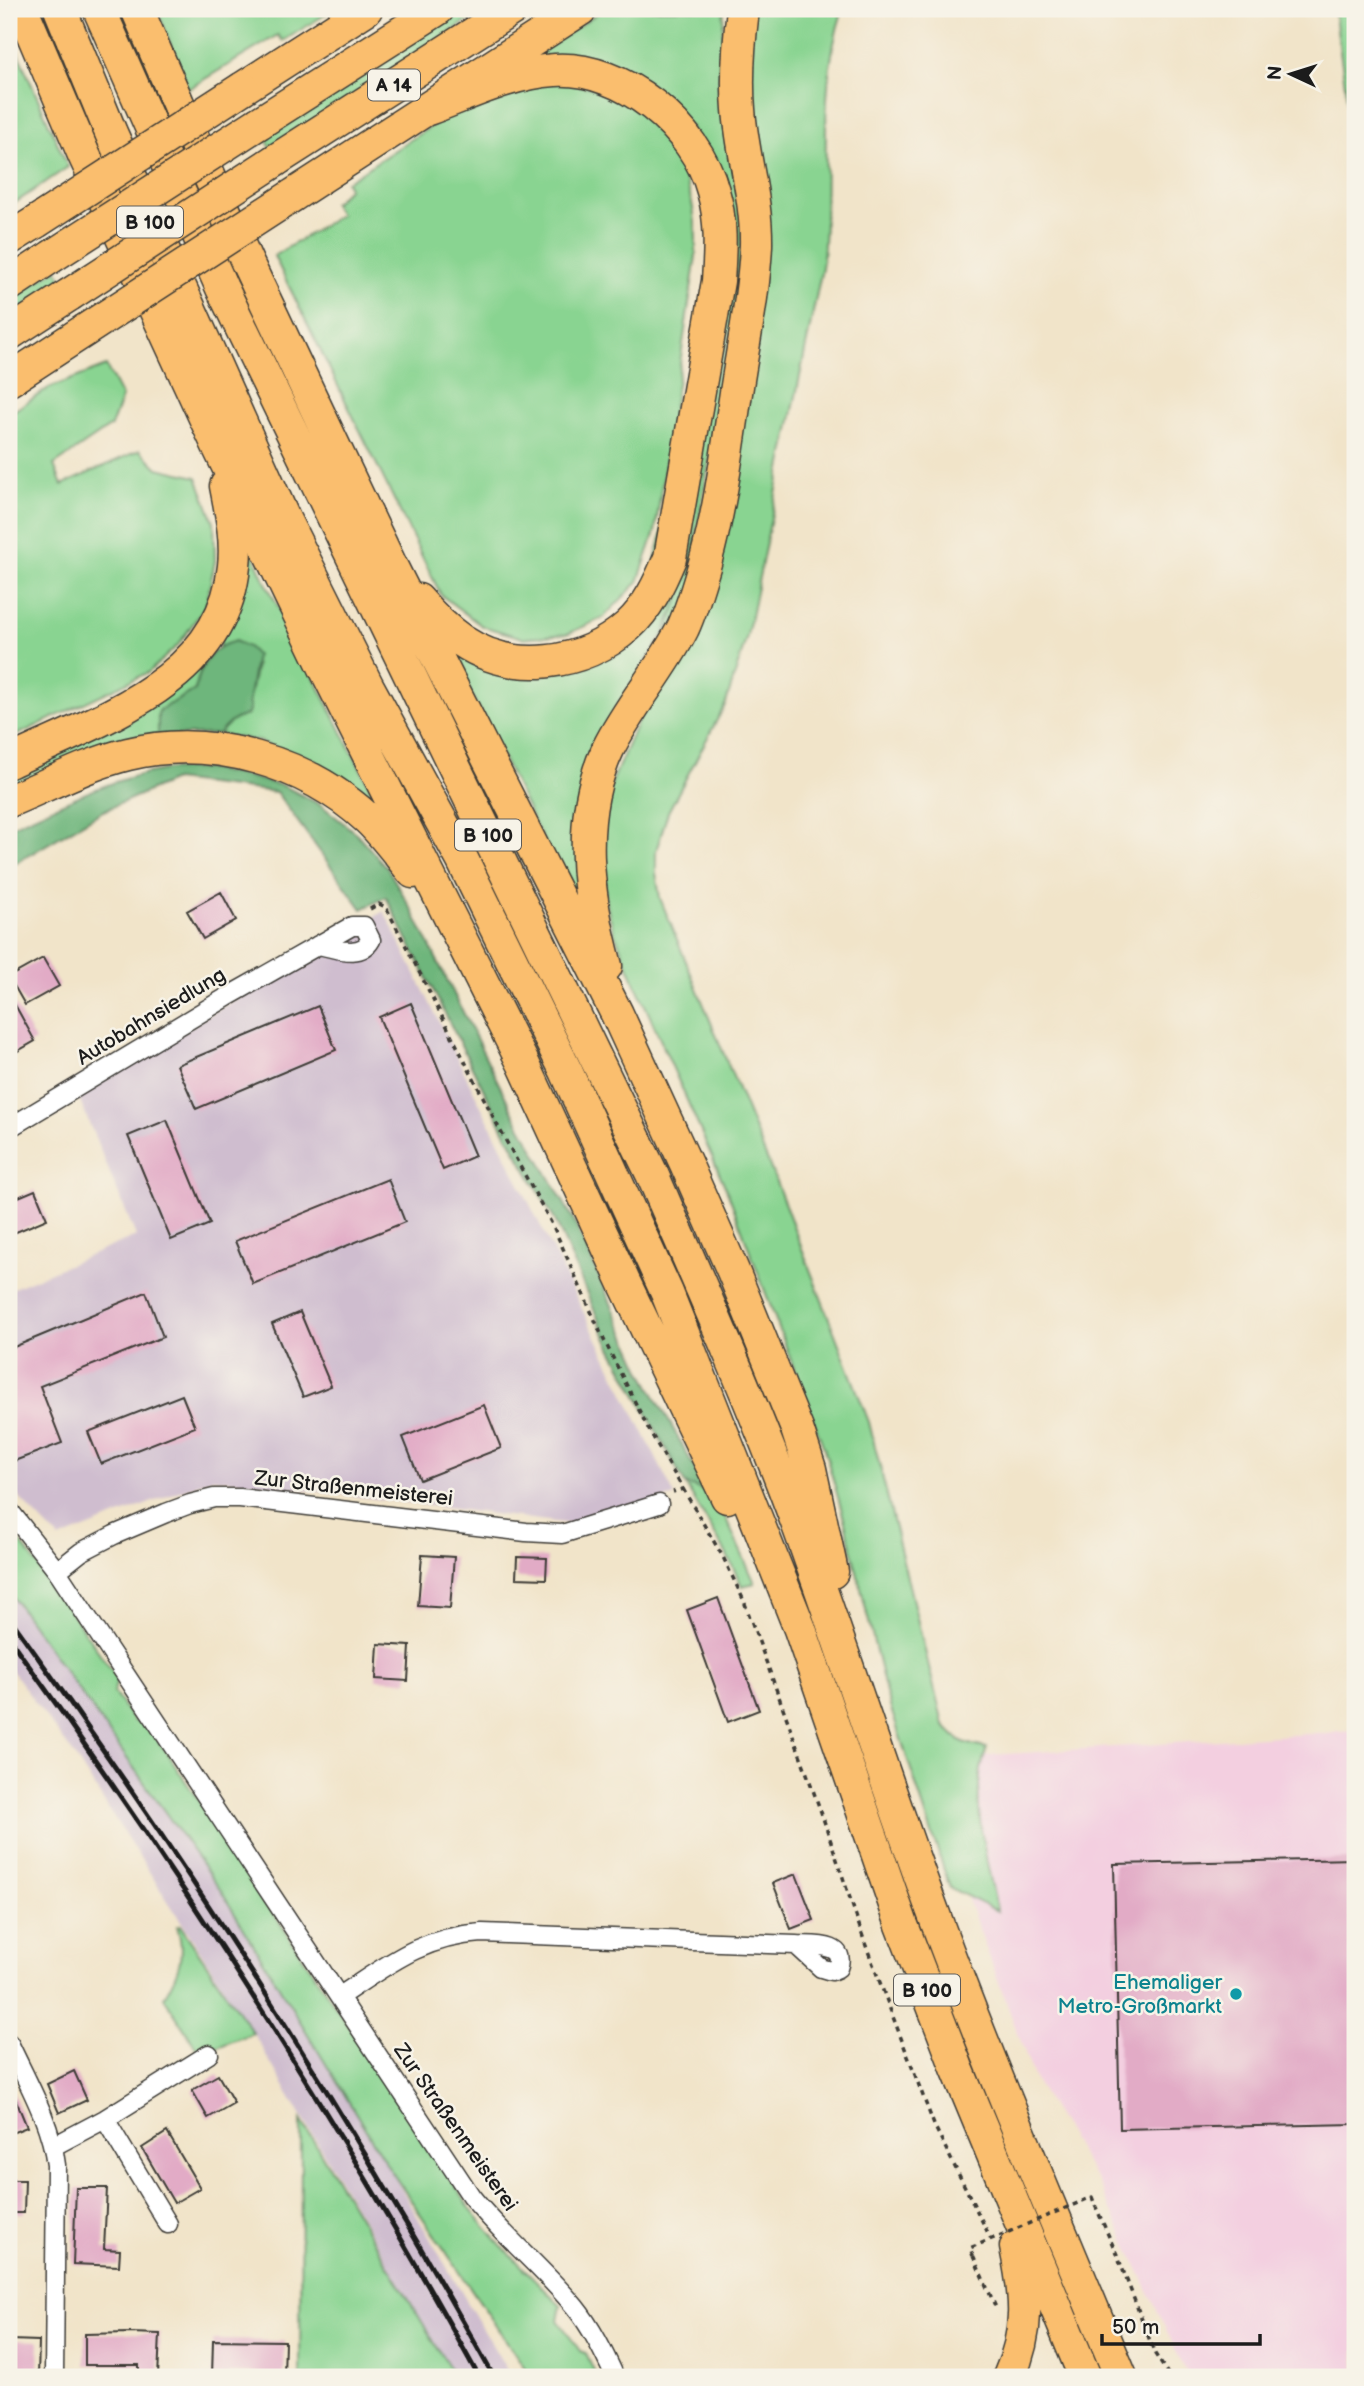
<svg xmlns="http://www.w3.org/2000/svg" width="1364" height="2386" font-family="'Balsamiq Sans',sans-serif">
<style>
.built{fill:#f3cfe0}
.industrial{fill:#cfbdcf}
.green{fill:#89d491;stroke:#527856;stroke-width:2}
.forest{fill:#6eb67b;stroke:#45694c;stroke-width:2}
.building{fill:#e2abc6}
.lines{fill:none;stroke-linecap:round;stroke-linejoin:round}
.street-casing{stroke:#3c3a36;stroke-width:21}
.highway-casing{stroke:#3c3a36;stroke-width:35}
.path{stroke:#3c3a36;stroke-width:3.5;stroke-dasharray:5 5;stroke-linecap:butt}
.street{stroke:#fff;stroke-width:18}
.highway{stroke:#fabe6e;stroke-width:32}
.rail{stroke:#1c1c1c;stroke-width:5}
.highway-bridge-casing{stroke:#3c3a36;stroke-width:35;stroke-linecap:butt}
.path-bridge{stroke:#3c3a36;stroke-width:3.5;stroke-dasharray:5 5;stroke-linecap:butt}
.highway-bridge{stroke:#fabe6e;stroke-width:32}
.culture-dot{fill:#0f9aa8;stroke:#f7f3e8;stroke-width:2.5}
.labels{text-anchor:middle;stroke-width:5;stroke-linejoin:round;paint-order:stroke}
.shield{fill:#f7f3e8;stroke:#5e5c59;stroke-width:2}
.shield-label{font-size:19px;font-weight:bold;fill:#1c1c1c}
.street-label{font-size:21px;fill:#1c1c1c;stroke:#f7f3e8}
.culture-label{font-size:21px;fill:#0d838f;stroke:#f7f3e8;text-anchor:end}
</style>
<rect width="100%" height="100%" fill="#f7f3e8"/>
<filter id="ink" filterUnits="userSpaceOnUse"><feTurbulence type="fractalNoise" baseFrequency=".0143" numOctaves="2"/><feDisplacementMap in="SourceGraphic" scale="14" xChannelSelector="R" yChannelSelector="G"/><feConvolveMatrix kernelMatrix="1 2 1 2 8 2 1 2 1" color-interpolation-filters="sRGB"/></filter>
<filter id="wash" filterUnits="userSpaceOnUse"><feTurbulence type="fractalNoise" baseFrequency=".00686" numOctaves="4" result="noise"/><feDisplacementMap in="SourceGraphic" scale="28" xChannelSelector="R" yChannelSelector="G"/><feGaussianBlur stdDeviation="1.57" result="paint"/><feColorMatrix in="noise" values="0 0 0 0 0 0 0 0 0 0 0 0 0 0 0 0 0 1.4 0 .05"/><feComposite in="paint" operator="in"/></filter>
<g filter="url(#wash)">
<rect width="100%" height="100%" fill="#f1e4c9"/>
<path class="built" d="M1355,1731V2377H1188L1099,2184L1036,2082L916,1760Z"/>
<path class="industrial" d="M384,911L675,1496L579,1525L213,1478L59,1539L9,1487V1290L136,1236L77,1094Z
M9,1592L221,1891L389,2168L511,2377H455L253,2033L72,1752L9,1667Z"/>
<path class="green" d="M157,9H334L283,41L278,35L188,89Z
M459,9H486L271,149L264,134Z
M604,9H724L719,85L739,198L741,236L739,285L727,360L691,563L679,599L663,635L618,705L578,901L574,903L441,633L494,665L638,627L722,299L691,127L529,59Z
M750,9H843C815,92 832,182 822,268L747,636L726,703L668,812L656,851V873L660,898L775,1179L869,1422L943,1724C958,1742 964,1744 987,1748C967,1798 988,1860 997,1911L950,1888L887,1697L845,1522L824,1448L728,1193L633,978L614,932L606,903L602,840L606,810L612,782L638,721L746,391Z
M1334,9H1355V155Z
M9,33L68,167L9,207Z
M547,79L620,93L684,147L676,156C692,194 697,215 696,256L655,532L638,582L603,618L567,634L523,638L482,626L441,595L274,256L340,215L333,204L349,188L346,182L447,116Z
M57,269L63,282L9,316V300Z
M106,366L122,397L111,426L54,465L62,485L140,450L158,468L197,477L214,522L215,561L206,605L178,645L149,672L9,739V414L49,388Z
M246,537L261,573L380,807L375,808L314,764L258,741L219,734C227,724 234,718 247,715L250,708L248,704L256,665L219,648Z
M202,663L195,690L160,710L158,714V736L9,787V767Z
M685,1484L714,1492L755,1583L742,1586L726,1553Z
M9,1527L45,1575L117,1678L114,1692L133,1721L148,1725L474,2214L501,2245L561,2306L558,2320L580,2351L586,2353L597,2377H531L389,2168L221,1891L9,1592Z
M180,1925L253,2033L200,2054L164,1997C179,1972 186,1954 177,1926Z
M301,2120L455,2377H300Z"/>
<path class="forest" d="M235,641L248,647L256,655L248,704L250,707L247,715C234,718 227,724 219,734L158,736V714L160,710L195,690C201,666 208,648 235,641Z
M207,769L245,776L284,786L321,805L357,834L388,869L412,910L516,1118L572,1217L642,1372L708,1492L685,1484L609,1344L556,1222L506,1134L386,897L362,909L276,792L174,780L103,811L9,867V827C59,805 108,779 163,770C177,768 192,769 207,769Z"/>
<g id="blocks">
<path class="building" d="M221,892L236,920L203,939L187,911Z
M43,958L59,986L25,1005L9,977Z
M9,994L35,1041L9,1056Z
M411,1003L475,1156L443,1170L379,1017Z
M318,1006L336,1050L196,1109L177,1065Z
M167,1120L210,1224L171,1240L128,1136Z
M388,1179L405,1222L253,1284L235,1241Z
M35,1190L47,1219L9,1235V1201Z
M146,1292L163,1337L40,1386L62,1443L9,1463V1349Z
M300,1312L331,1386L303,1397L272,1324Z
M182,1395L195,1427L101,1464L88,1432Z
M484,1405L501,1448L420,1480L403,1437Z
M422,1555L454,1557L450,1608L418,1606Z
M517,1557L547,1558L546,1579L516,1578Z
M718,1598L759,1710L728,1722L687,1610Z
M378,1644L410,1646L408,1681L376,1679Z
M1355,1859V2124L1120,2129L1114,1864Z
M796,1874L814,1920L791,1929L773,1883Z
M74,2071L87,2100L59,2113L47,2084Z
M218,2075L234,2103L208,2118L192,2090Z
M9,2083L27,2127L9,2134Z
M167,2132L200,2188L174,2203L142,2148Z
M9,2180H25L24,2213H9Z
M76,2188H107L104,2249L120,2250L119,2266L73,2264Z
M130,2333L160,2334L158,2377H139V2365H85V2334Z
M10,2340L39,2341L38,2377H9Z
M213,2340L285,2341L284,2377H267V2374L229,2373V2377H212Z"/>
</g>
</g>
<g filter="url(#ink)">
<use href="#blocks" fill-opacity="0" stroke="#3c3a36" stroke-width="2"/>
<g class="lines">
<defs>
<path id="street" d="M9,1128L227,997L352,926H364L371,940C360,959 336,948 318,945
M9,1510L57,1571L88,1618L471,2196C503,2236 543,2268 575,2307C592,2328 604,2353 615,2377
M57,1571L81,1552L114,1535L166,1513L190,1504L214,1498H240L526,1532L562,1534L659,1504
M340,1996C389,1964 421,1937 482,1933L796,1945C813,1946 848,1942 838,1968L831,1971L821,1968L796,1945
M9,2043C27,2082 51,2122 56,2165L54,2377
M105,2119L168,2224
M54,2146L105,2119L209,2054"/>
<path id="highway" d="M22,9L84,155L220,450L325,668L523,1063L624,1282L727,1497
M60,9L111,133L284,519L368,687L462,859L566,1071L667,1293L800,1629L902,1925L957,2068L1085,2377
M99,9L222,288L652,1174C703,1291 755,1408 799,1528C846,1658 888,1790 936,1920C993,2074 1058,2225 1121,2377
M137,9L246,260L334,446L393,570L617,1014L686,1164L733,1271L797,1429L810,1469L832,1572
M243,88L366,9
M259,123L438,9
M276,160L512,9
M292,196L581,9
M9,239L36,222
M9,285L51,257
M9,334L69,295
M9,380L84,331
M418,600C431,615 446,630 462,641C513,675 583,666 628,626C648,608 660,582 670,558L718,281C720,250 722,221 713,191C696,127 623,66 555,70C510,73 469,94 428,109
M9,762C99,719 223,682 234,566C237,539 231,512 226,486
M9,801C48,785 87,764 128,754C211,734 305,761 368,819C385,835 399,855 413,872
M606,966C587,896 576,817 608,749C629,706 662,670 683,628C692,608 699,584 705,563C721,506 728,445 737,386C744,340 754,292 756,245C757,199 742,154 739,109C736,75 739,42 743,9
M1009,2377C1030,2330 1026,2296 1016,2247"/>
</defs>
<use href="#street" class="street-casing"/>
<use href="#highway" class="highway-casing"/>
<path class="path" d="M370,909L379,904L386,907L500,1130L553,1226L602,1336L649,1430L683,1489L673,1492
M683,1489L723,1557L744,1601L821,1812L865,1943L934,2125L991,2239
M1095,2205L1118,2257L1155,2354L1170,2377
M973,2256L997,2310"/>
<use href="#street" class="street"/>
<use href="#highway" class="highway"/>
<path class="rail" d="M9,1617C186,1861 348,2114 494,2377
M9,1638C180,1875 339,2121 479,2377"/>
<defs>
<path id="highway-bridge" d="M36,222L243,88
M51,257L259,123
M69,295L276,160
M84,331L292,196"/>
</defs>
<use href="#highway-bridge" class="highway-bridge-casing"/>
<path class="path-bridge" d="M973,2256L970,2248L1092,2197L1095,2205"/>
<use href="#highway-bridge" class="highway-bridge"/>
</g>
</g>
<circle class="culture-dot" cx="1236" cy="1994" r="7"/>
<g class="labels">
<g class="shield">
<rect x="368" y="69.5" width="52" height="31" rx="5"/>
<rect x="117" y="206.5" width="66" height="31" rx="5"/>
<rect x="455" y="819.5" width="66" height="31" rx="5"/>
<rect x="894" y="1974.5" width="66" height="31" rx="5"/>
</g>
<g class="shield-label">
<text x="394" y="92">A 14</text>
<text x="150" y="229">B 100</text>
<text x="488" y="842">B 100</text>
<text x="927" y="1997">B 100</text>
</g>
<g class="street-label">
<text transform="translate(151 1016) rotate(-31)" y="7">Autobahnsiedlung</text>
<text transform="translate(354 1488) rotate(6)" y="7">Zur Straßenmeisterei</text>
<text transform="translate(456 2127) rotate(55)" y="7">Zur Straßenmeisterei</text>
</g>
<g class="culture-label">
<text x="1222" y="1989">Ehemaliger<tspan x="1222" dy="24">Metro-Großmarkt</tspan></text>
</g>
</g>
<rect width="1364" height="2386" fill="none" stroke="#f7f3e8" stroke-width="35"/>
<g transform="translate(1291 74) rotate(274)" stroke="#f7f3e8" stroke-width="5" paint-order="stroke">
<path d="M0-5L12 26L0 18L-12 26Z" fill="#1c1c1c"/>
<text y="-10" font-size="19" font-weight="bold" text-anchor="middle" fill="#1c1c1c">N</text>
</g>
<path d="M1102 2334v10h158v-10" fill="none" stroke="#1c1c1c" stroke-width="3.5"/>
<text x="1112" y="2334" font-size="21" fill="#1c1c1c" stroke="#f7f3e8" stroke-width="5" paint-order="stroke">50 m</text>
</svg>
